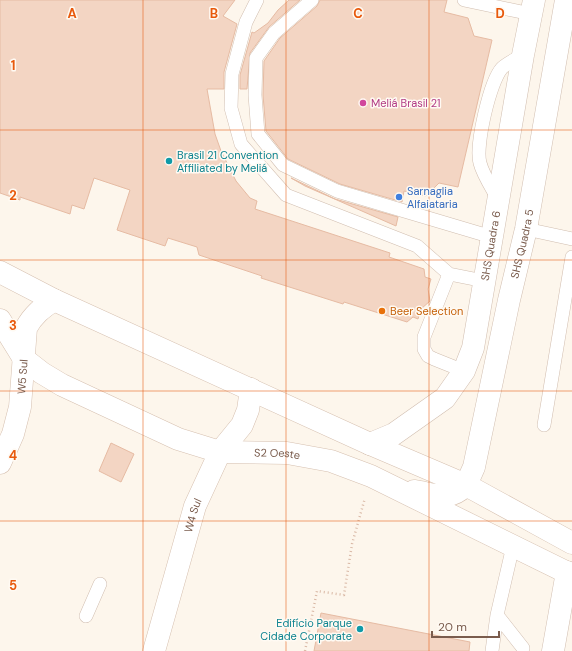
<svg xmlns="http://www.w3.org/2000/svg" width="572" height="651" font-family="'DM Sans',sans-serif">
<style>
.building{fill:#f3d5c3;stroke:#e6bba3}
.lines{fill:none;stroke-linecap:round;stroke-linejoin:round}
.service-casing{stroke:#d1beb0;stroke-width:14}
.tertiary-casing{stroke:#d1beb0;stroke-width:23}
.secondary-casing{stroke:#d6c0b0;stroke-width:23}
.path{stroke:#d9b8a5;stroke-width:2.5;stroke-dasharray:1 3;stroke-linecap:butt}
.service{stroke:#fff;stroke-width:13}
.tertiary{stroke:#fff;stroke-width:22}
.secondary{stroke:#fff;stroke-width:22}
.grid{fill:none;stroke:#e8590c;stroke-width:1;stroke-opacity:0.55}
.hotel-dot{fill:#d1479c;stroke:#fffaf3;stroke-width:1.5}
.culture-dot{fill:#0f9aa8;stroke:#fffaf3;stroke-width:1.5}
.shop-dot{fill:#3f7fe0;stroke:#fffaf3;stroke-width:1.5}
.food-dot{fill:#e8710a;stroke:#fffaf3;stroke-width:1.5}
.labels{text-anchor:middle;stroke-width:3;stroke-linejoin:round;paint-order:stroke}
.hotel-label{font-size:11px;fill:#b23c85;stroke:#fffaf3;text-anchor:start}
.culture-label{font-size:11px;fill:#0d838f;stroke:#fffaf3;text-anchor:start}
.shop-label{font-size:11px;fill:#366cbe;stroke:#fffaf3;text-anchor:start}
.street-label{font-size:11px;fill:#7a5c4d;stroke:#fffaf3}
.food-label{font-size:11px;fill:#c56008;stroke:#fffaf3;text-anchor:start}
.grid-label{font-size:13px;text-anchor:middle;font-weight:bold;fill:#e8590c;stroke:#fffaf3;stroke-width:3;stroke-linejoin:round;paint-order:stroke}
</style>
<rect width="100%" height="100%" fill="#fdf6ec"/>
<path class="building" d="M0,0H235L223,16L237,24L224,72V89H207L215,134L221,151L236,181L250,198L257,201L255,209L390,253L389,257L424,269L425,277L431,279L428,289L430,301L421,309L418,319L413,317L407,322L344,302L343,304L261,278L262,276L199,255L197,247L168,238L165,246L117,230L130,190L94,178L84,209L72,205L70,214L20,197V200L0,193Z
M289,0H300L269,27L250,53L247,89H240V75L252,32L254,33L268,23L278,10Z
M320,0H447L444,12L468,18L474,36L492,40L458,187L439,183L426,196L404,191L402,202L340,184L288,159L266,131L263,95L264,61L280,38L317,6Z
M291,178L335,199L398,217L396,226L305,186Z
M111,443L134,454L121,482L99,471Z
M321,613L470,642L469,651H314Z"/>
<g class="lines">
<defs>
<path id="service" d="M257,0L246,22L232,74L231,108L241,144L286,195L417,246L449,274L424,337V349L428,356L434,359L464,371
M312,0L274,33L256,58L255,95L258,134L283,165L337,191L492,237
M464,0L531,14
M498,199C492,188 483,175 480,163C475,146 490,81 502,68C507,63 516,59 523,55
M526,229L572,239
M449,274L484,281
M544,425L572,257
M497,615L523,648
M86,616L100,584
M492,651L497,615L513,546"/>
<g id="tertiary">
<path id="s1" d="M370,444L394,434L445,398L464,371L473,348L523,55L534,0"/>
<path id="s2" d="M466,485L474,467L509,300L526,229L566,0"/>
<path d="M553,651L567,572"/>
</g>
<g id="secondary">
<path d="M0,272L54,300L370,444L466,485L572,543"/>
<path id="s3" d="M0,320L24,359L42,373L62,385L178,439L220,452L287,453L331,461L371,476L572,575"/>
<path id="s4" d="M0,463L13,434L20,407L26,328C33,315 42,308 54,300"/>
<path d="M414,491C435,494 449,502 466,485"/>
<path id="s5" d="M154,651L195,506L220,452L242,425L248,410L251,389"/>
</g>
</defs>
<use href="#service" class="service-casing"/>
<use href="#tertiary" class="tertiary-casing"/>
<use href="#secondary" class="secondary-casing"/>
<path class="path" d="M305,651L317,591L344,595L352,544L365,498"/>
<use href="#service" class="service"/>
<use href="#tertiary" class="tertiary"/>
<use href="#secondary" class="secondary"/>
</g>
<path class="grid" d="M143,0V651M286,0V651M429,0V651M0,130H572M0,260H572M0,391H572M0,521H572"/>
<circle class="hotel-dot" cx="363" cy="103" r="4"/>
<g class="culture-dot">
<circle cx="169" cy="161" r="4"/>
<circle cx="360" cy="629" r="4"/>
</g>
<circle class="shop-dot" cx="399" cy="197" r="4"/>
<circle class="food-dot" cx="382" cy="311" r="4"/>
<g class="labels">
<g class="hotel-label">
<text x="371" y="107">Meliá Brasil 21</text>
</g>
<g class="culture-label">
<text x="177" y="159">Brasil 21 Convention<tspan x="177" dy="13">Affiliated by Meliá</tspan></text>
<text x="352" y="627" text-anchor="end">Edifício Parque<tspan x="352" dy="13">Cidade Corporate</tspan></text>
</g>
<g class="shop-label">
<text x="407" y="195">Sarnaglia<tspan x="407" dy="13">Alfaiataria</tspan></text>
</g>
<g class="street-label">
<text dy="4" stroke="none"><textPath href="#s2" startOffset="248">SHS Quadra 5</textPath></text>
<text dy="4" stroke="none"><textPath href="#s1" startOffset="250">SHS Quadra 6</textPath></text>
<text dy="4" stroke="none"><textPath href="#s4" startOffset="90">W5 Sul</textPath></text>
<text dy="4" stroke="none"><textPath href="#s3" startOffset="321">S2 Oeste</textPath></text>
<text dy="4" stroke="none"><textPath href="#s5" startOffset="141">W4 Sul</textPath></text>
</g>
<g class="food-label">
<text x="390" y="315">Beer Selection</text>
</g>
</g>
<g class="grid-label">
<text x="72" y="18">A</text>
<text x="214" y="18">B</text>
<text x="358" y="18">C</text>
<text x="500" y="18">D</text>
<text x="13" y="70">1</text>
<text x="13" y="200">2</text>
<text x="13" y="330">3</text>
<text x="13" y="460">4</text>
<text x="13" y="590">5</text>
</g>
<path d="M432 631v6h67v-6" fill="none" stroke="#7a5c4d" stroke-width="2"/>
<text x="438" y="631" font-size="12" fill="#7a5c4d" stroke="#fffaf3" stroke-width="3" paint-order="stroke">20 m</text>
</svg>
